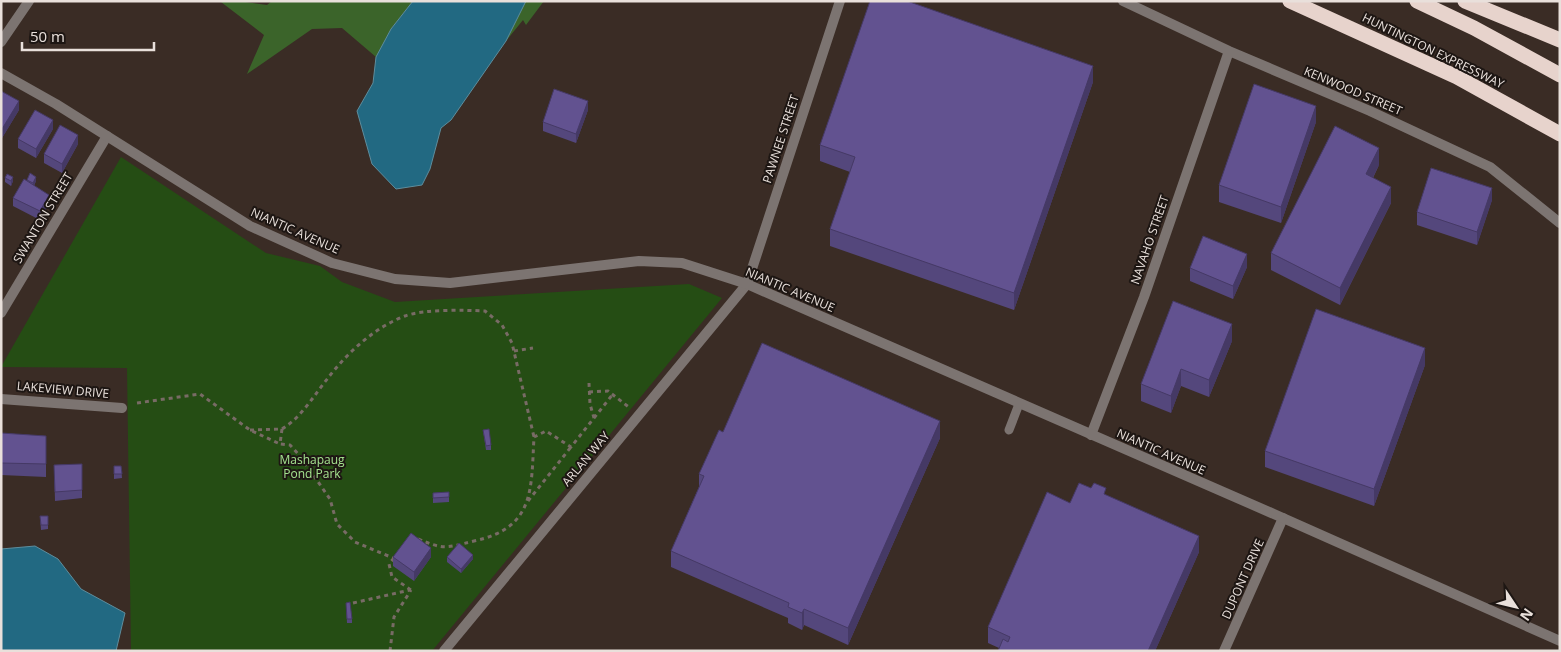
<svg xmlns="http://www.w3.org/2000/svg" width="1561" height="652" font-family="'Open Sans',sans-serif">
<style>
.green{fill:#254d14}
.forest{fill:#3b642a}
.water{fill:#226982;stroke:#5e8d9d}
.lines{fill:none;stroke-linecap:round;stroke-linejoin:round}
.path{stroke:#786b65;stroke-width:3;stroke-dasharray:4 4;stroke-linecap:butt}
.service{stroke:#7c7471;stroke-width:9}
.minor{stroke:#7c7471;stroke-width:10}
.tertiary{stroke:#7c7471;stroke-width:10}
.motorway{stroke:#e7d3cc;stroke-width:15}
.wall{fill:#54477c}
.shaded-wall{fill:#453965}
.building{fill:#625290;stroke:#453965}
.labels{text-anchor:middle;stroke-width:4;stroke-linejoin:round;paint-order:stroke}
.street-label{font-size:12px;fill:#e9e0db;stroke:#1d1613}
.park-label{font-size:12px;fill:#a5e38f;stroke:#1d1613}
</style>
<rect width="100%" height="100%" fill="#3a2c25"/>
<path class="green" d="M121,157L266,253L320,266L342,282L395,302L689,284L722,298L432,651H131L127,368L1,367Z"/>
<path class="forest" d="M239,1L267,5L272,1H413L391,29V34L376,57L342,28L312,29L247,74L264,35L221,2Z
M544,1L526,25L523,20L506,41L525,2Z"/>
<path class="water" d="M413,1H526L506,41L451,120L441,128L430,169L422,185L396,189L372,164L357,111L373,83L376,57L391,29Z
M35,546L58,559L81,589L125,613L116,651H1V549Z"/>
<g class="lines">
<path class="path" d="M514,351L533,348
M589,392L608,391L630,408
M137,403L200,394L250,430L280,444
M594,418L613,394
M282,429C302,417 314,395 328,378C347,353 375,327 405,316C424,309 465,310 485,311L502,325L512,343L534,437
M250,430L282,429L280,444L290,445L300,456L330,499L337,524L355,542L393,558
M528,501L571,447
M418,539C445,550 445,548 474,541C535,528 531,490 534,437L546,431L571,447L594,418L590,404L589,383
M394,558L389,564L392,577L411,590
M353,603L410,590
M390,651L394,617L411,590"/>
<path class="service" d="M1009,430L1019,404"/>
<path class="minor" d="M1123,1L1229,51L1370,111L1490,167L1560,223
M1,42L29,1
M1,313L107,136
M1,399L122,408
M1091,435L1144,297L1229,51
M444,651L747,284L840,1
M1224,651L1283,518"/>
<path class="tertiary" d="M1,73L56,104L250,226L332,263L395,279L450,283L639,261L682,263L747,284L1283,518L1560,641"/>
<path class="motorway" d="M1290,1L1457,77L1560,134
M1417,1L1474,28L1560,75
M1465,1L1560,40"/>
</g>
<path class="wall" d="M1093,82L1014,310L830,246V229L850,172L820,161V145Z
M1,91L19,110L2,138H1Z
M588,110L576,143L543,131V122Z
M1316,122L1281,223L1219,202V185Z
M53,129L36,158L18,148V139Z
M78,144L62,173L44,163V154Z
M1379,165L1373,178L1391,203L1340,305L1271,270V253Z
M5,178L13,181L11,186L5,182Z
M27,180L36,181L34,186L49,204L40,220L13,206V198L27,181Z
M1492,200L1477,245L1417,225V212Z
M1247,267L1233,299L1190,281V268Z
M1232,341L1209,397L1181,386L1171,413L1141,401V384Z
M1425,365L1374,506L1265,467V451Z
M483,430L491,445V450H486Z
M723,432L940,438L848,645L804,625L802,630L788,623V618L671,567V551L699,487V474Z
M1,433L46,436V477L1,475Z
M82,464V498L55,501L54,465Z
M114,466H121L122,478L114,479Z
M1091,488L1106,495L1199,552L1155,651H998L999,648L988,643V627L1070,503Z
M449,492V502L433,503V493Z
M40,516H48V529L41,530Z
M393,557H431L414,581L393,566Z
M447,557L473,559L461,573L447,562Z
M346,603L352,619V623H347Z"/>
<path class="shaded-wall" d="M1093,66V82L1014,310V293Z
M19,101V110L2,138V129Z
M588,101V110L576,143V134Z
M1316,106V122L1281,223V207Z
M53,120V129L36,158V149Z
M78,135V144L62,173V164Z
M1379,148V165L1366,191V174Z
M13,177V181L11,186V181Z
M36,177V181L33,187V183Z
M1391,187V203L1340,305V288Z
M1492,188V200L1477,245V232Z
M49,195V204L40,220V211Z
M1247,254V267L1233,299V286Z
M1232,324V341L1209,397V380Z
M1425,348V365L1374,506V489Z
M1181,369V386L1171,413V396Z
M940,421V438L848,645V628Z
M1199,536V552L1155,651H1148Z
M431,548V557L414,581V572Z
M473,555V559L461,573V569Z
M804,609V625L802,630V613Z"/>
<path class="building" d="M870,1H907L1093,66L1014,293L830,229L855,157L820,145Z
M1254,84L1316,106L1281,207L1219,185Z
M554,89L588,101L576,134L543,122Z
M1,91L19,101L2,129H1Z
M35,110L53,120L36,149L18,139Z
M60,125L78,135L62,164L44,154Z
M1335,126L1379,148L1366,174L1391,187L1340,288L1271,253Z
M1431,168L1492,188L1477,232L1417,212Z
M30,173L36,177L33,183L27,180Z
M7,174L13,177L11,181L5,178Z
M24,179L49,195L40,211L13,198Z
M1203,236L1247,254L1233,286L1190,268Z
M1173,301L1232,324L1209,380L1181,369L1171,396L1141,384Z
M1316,309L1425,348L1374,489L1265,451Z
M762,343L940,421L848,628L804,609L802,613L788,607L789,603L671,551L704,476L699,474L719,430L723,432Z
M489,429L491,445L486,446L483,430Z
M1,433L46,436V464L1,463Z
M82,464V490L55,492L54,465Z
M114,466H121L122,474H114Z
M1079,483L1091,488L1094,483L1106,488L1104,494L1199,536L1148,651H998L1003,639L1008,642L1010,637L988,627L1047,492L1070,503Z
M449,492V497L433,498V493Z
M40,516H48V525H41Z
M411,533L431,548L414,572L393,557Z
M459,543L473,555L461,569L447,557Z
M350,602L352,619H347L346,603Z"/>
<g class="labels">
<g class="street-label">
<text transform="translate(1433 51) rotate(26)" y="4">HUNTINGTON EXPRESSWAY</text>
<text transform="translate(1353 91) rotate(23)" y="4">KENWOOD STREET</text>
<text transform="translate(781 139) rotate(-72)" y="4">PAWNEE STREET</text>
<text transform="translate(43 218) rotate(-59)" y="4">SWANTON STREET</text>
<text transform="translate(295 231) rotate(24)" y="4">NIANTIC AVENUE</text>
<text transform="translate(1150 240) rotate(-71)" y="4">NAVAHO STREET</text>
<text transform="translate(790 290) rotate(23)" y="4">NIANTIC AVENUE</text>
<text transform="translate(63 390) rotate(5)" y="4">LAKEVIEW DRIVE</text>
<text transform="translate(1161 452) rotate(24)" y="4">NIANTIC AVENUE</text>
<text transform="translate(586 459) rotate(-50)" y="4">ARLAN WAY</text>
<text transform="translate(1243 579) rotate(-66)" y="4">DUPONT DRIVE</text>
</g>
<g class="park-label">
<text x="312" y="464">Mashapaug<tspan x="312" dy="14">Pond Park</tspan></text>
</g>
</g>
<rect width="1561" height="652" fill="none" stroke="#e9e0db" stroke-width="5"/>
<g transform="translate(1516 607) rotate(125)" stroke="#1d1613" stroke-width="4" paint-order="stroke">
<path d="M0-4L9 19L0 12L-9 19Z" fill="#e9e0db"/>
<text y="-8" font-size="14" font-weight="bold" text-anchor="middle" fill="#e9e0db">N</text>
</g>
<path d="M22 42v8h132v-8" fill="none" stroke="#e9e0db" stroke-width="2.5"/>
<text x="30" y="42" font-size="15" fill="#e9e0db" stroke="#1d1613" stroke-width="4" paint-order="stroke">50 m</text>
</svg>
